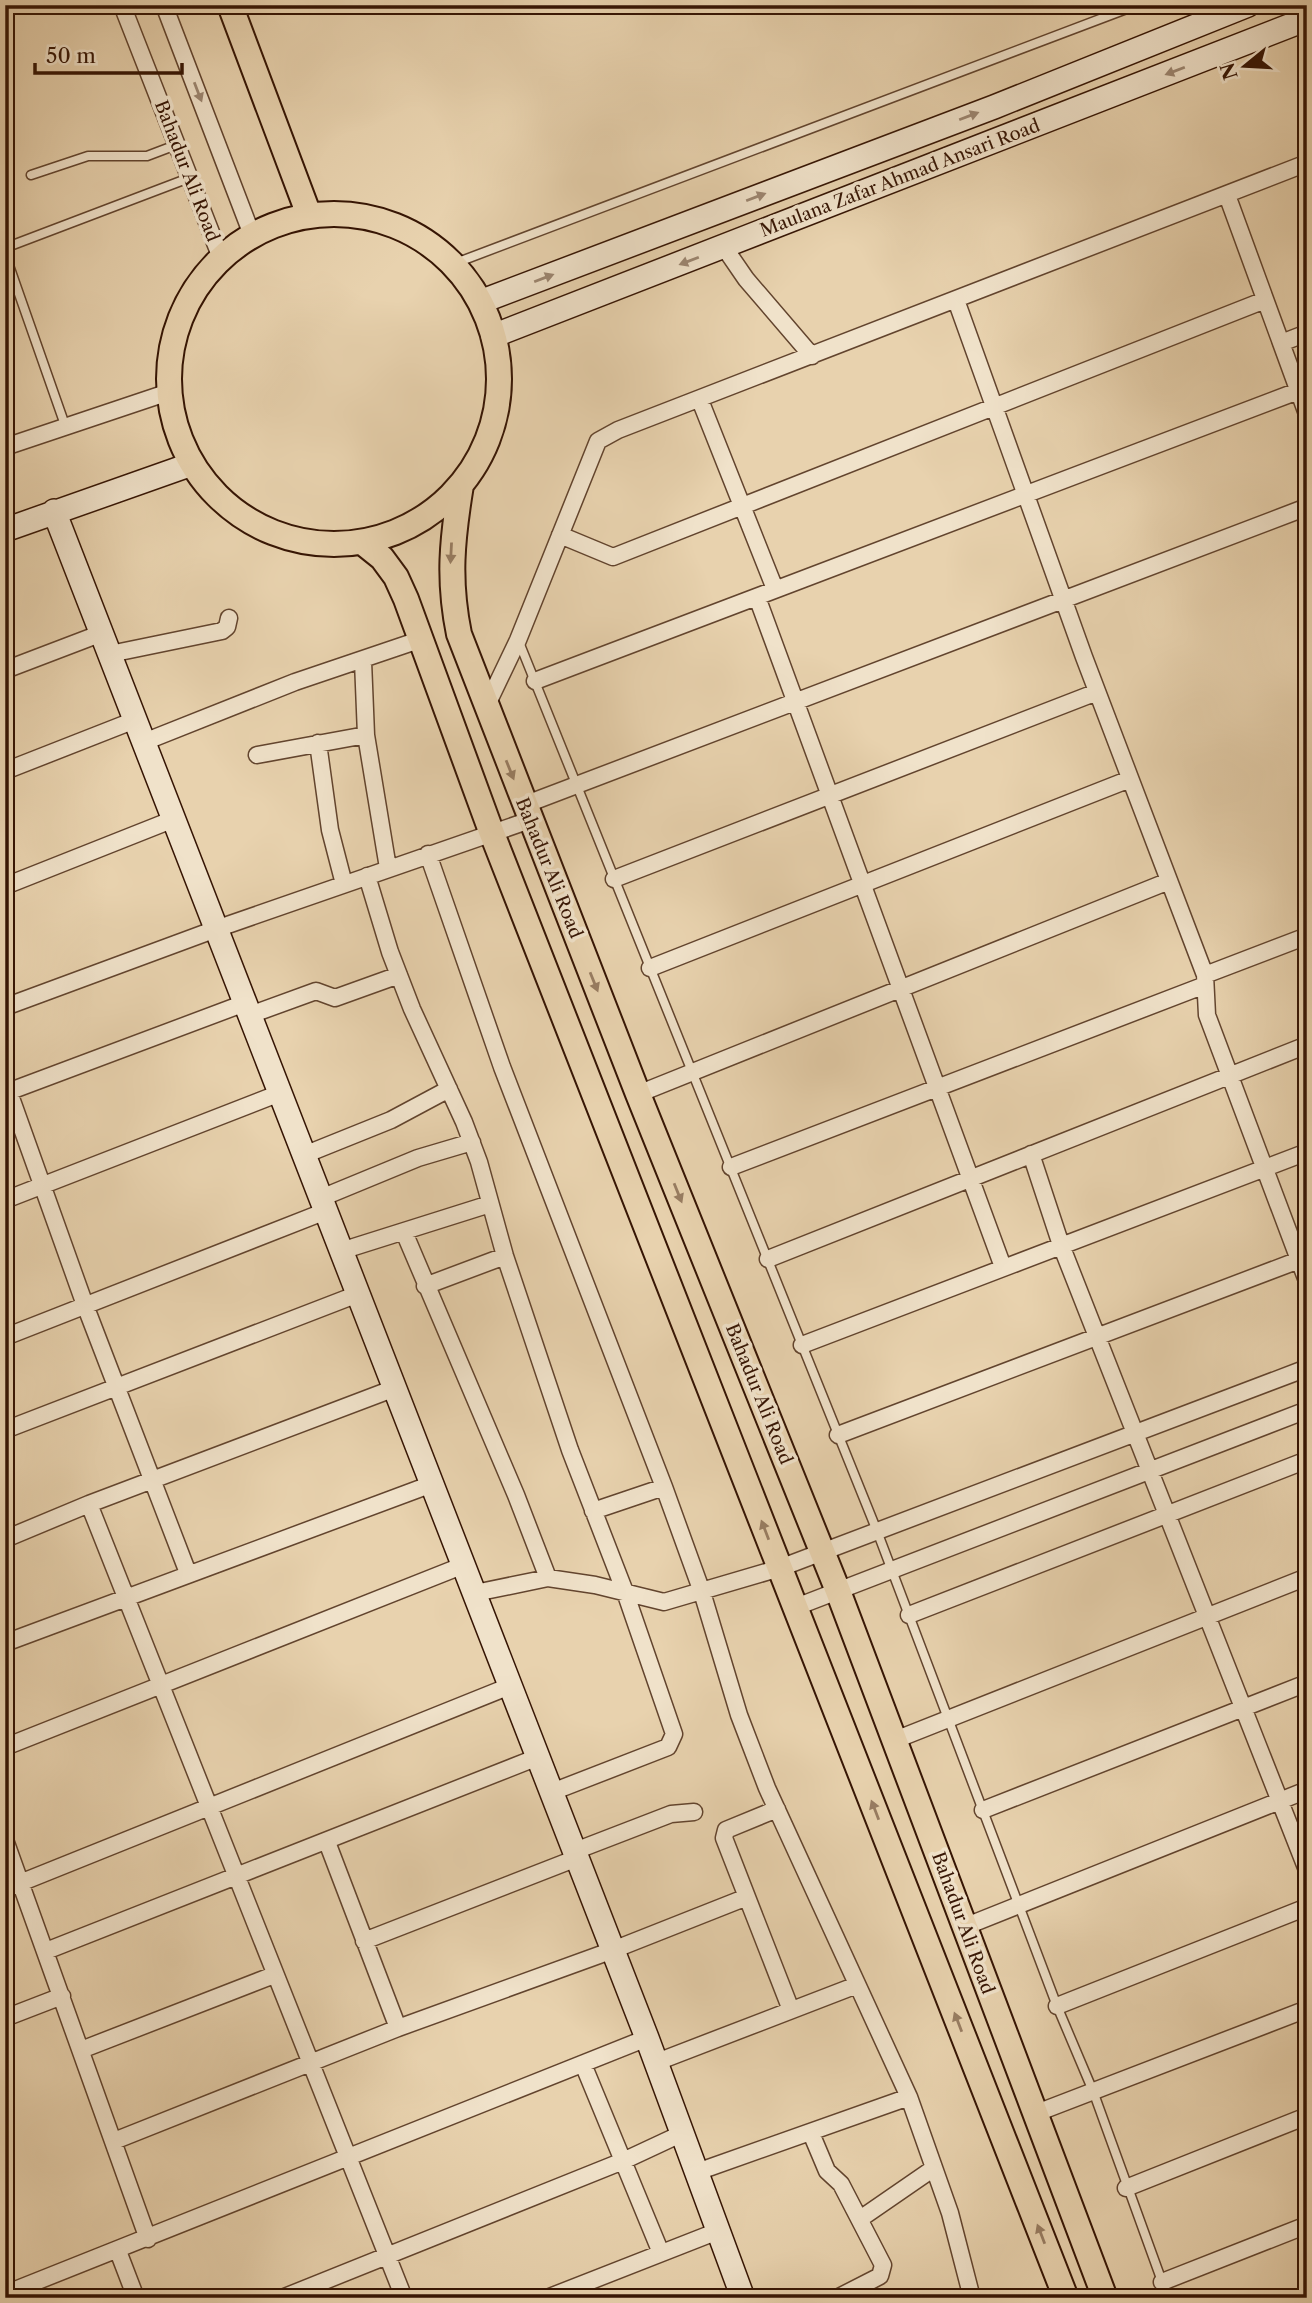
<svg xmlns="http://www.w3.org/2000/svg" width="1312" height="2303" font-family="'Libre Caslon Text',serif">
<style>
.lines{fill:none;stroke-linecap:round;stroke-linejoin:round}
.lane-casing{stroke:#62442e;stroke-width:11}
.street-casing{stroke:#62442e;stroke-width:19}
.secondary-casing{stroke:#361504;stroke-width:26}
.primary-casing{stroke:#361504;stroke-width:28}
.lane{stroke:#f0e2ca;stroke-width:8}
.street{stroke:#f0e2ca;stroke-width:16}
.secondary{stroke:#f0e2ca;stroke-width:23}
.primary{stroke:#e8d2ae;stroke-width:24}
.oneway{fill:#9c8671}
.oneway2{fill:#987d62}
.labels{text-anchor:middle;stroke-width:7;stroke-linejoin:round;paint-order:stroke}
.street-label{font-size:18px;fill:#361504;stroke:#f0e2ca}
</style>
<rect width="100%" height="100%" fill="#e8d2ae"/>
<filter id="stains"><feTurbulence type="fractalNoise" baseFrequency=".00286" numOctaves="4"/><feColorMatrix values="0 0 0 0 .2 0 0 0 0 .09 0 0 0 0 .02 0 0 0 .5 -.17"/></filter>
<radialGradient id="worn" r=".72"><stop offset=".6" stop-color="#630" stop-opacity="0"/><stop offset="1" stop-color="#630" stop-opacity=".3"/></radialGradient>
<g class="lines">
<defs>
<path id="lane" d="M31,175L88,156H147L176,145
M5,253L10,246L189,178
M5,254L65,425
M453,264L1137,5
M519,642L877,1531L1057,2006L1093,2091L1168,2298"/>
<path id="street" d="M122,5L221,258
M164,5L252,235
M1227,195L1307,414
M724,247L746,279L812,356
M956,300L1084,657L1205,975L1207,1015L1307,1281
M1281,343L1307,333
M700,400L775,589
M5,447L169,392
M560,535L613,557L1265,300
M757,597L1003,1267
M110,654L222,631L227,627L229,618
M363,661L366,735L388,868
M5,670L102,633
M535,681L1298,391
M486,707L518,640L598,441L618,430L1307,163
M144,742L295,682L422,639
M318,743L330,830L344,884
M257,755L366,735
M5,771L135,720
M524,805L1307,507
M428,854L502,1067L664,1487L702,1592L739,1715L767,1788L909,2097L950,2213L972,2298
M367,876L390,952L412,1009L464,1122L479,1162L505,1256L570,1450L625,1592L674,1734L668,1747L552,1792
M614,879L1097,692
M5,886L174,819
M650,968L1130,779
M1205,975L1307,936
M5,1007L216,929L530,820
M250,1015L316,991L335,998L399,975
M5,1081L85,1305L188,1573
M5,1093L245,1003
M638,1094L1169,881
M1031,1154L1061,1245L1307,1870
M304,1155L391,1120L449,1089
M731,1167L1205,985
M321,1198L418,1158L472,1142
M5,1200L280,1093
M404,1232L516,1495L548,1578
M341,1251L490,1204
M768,1259L1307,1045
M425,1286L505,1256
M5,1337L326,1211
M802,1345L1307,1152
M5,1430L358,1294
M838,1435L1307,1257
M89,1504L404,2298
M593,1511L664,1487
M5,1539L89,1504L395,1388
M475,1593L548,1578L595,1585L664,1602L780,1568L1307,1368
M796,1607L1307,1410
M909,1615L1307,1460
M5,1643L432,1484
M895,1740L1307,1577
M5,1747L464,1565
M777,1809L726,1830L724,1838L791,2010
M983,1810L1307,1683
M5,1840L148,2239
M327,1842L398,2028
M575,1851L671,1814L694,1812
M5,1889L510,1686
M964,1927L1307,1790
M364,1941L577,1858
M46,1951L538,1757
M1057,2006L1307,1907
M5,2018L62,1996
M81,2050L274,1975
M657,2062L857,1985
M583,2064L661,2253
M1034,2114L1307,2009
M811,2133L827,2171L841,2184L883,2265L880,2276L837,2298
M114,2141L398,2028L613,1950L747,1897
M697,2172L909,2097
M1126,2188L1307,2116
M860,2219L934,2168
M118,2251L136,2298
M1162,2282L1307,2225
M5,2294L647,2038
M282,2298L623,2161L683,2133
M547,2298L718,2231"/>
<path id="secondary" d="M480,302L994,107L1248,5
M493,336L1307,19
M54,511L647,2038L743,2298
M5,530L192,464"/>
<path id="primary" d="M230,5L309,215
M169 379a165 165 0 1 1 330 0a165 165 0 1 1-330 0Z
M461,485C452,540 448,580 459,634L638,1094L838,1591L1105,2298
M362,542L382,558L396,577L406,599L491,831L1066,2298"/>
</defs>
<use href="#lane" class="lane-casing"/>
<use href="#street" class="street-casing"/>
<use href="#secondary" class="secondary-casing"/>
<use href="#primary" class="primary-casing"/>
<use href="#lane" class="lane"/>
<use href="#street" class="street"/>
<use href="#secondary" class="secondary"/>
<use href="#primary" class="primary"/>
</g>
<defs><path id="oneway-solid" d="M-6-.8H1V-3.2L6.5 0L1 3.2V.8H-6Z" transform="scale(1.75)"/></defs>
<g class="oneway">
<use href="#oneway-solid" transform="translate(1175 71) rotate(159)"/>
<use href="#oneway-solid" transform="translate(198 92) rotate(69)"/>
<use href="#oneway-solid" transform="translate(969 116) rotate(-21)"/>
<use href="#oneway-solid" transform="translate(756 197) rotate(-21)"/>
<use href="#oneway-solid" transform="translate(689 261) rotate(159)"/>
<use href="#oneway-solid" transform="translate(544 278) rotate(-21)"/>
</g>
<g class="oneway2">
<use href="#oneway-solid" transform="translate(451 553) rotate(93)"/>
<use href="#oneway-solid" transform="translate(510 770) rotate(68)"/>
<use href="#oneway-solid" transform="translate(594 982) rotate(68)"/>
<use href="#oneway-solid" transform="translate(678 1193) rotate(68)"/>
<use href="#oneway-solid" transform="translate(765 1530) rotate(-111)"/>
<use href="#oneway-solid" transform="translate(875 1810) rotate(-111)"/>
<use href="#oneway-solid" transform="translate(958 2022) rotate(-111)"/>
<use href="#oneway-solid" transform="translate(1041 2234) rotate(-111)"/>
</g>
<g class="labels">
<g class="street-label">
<text transform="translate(187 171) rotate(69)" y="6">Bahadur Ali Road</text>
<text transform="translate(900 178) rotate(-21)" y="6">Maulana Zafar Ahmad Ansari Road</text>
<text transform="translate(549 868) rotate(68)" y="6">Bahadur Ali Road</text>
<text transform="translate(759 1394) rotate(68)" y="6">Bahadur Ali Road</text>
<text transform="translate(963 1923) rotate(70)" y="6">Bahadur Ali Road</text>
</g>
</g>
<rect width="1312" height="2303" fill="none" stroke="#e8d2ae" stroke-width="28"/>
<rect x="7" y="7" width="1298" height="2289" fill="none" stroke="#361504" stroke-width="3.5"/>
<rect x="14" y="14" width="1284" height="2275" fill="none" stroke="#361504" stroke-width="2"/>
<g transform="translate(1245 66) rotate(252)" stroke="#f0e2ca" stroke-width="5" paint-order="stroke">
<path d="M0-5L12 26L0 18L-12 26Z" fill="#361504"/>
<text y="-10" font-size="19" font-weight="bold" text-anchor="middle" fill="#361504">N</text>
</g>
<path d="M35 63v10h147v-10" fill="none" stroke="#361504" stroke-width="3.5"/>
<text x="46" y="63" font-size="21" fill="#361504" stroke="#f0e2ca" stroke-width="5" paint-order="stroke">50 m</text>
<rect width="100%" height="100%" filter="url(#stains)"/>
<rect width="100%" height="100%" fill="url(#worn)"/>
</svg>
